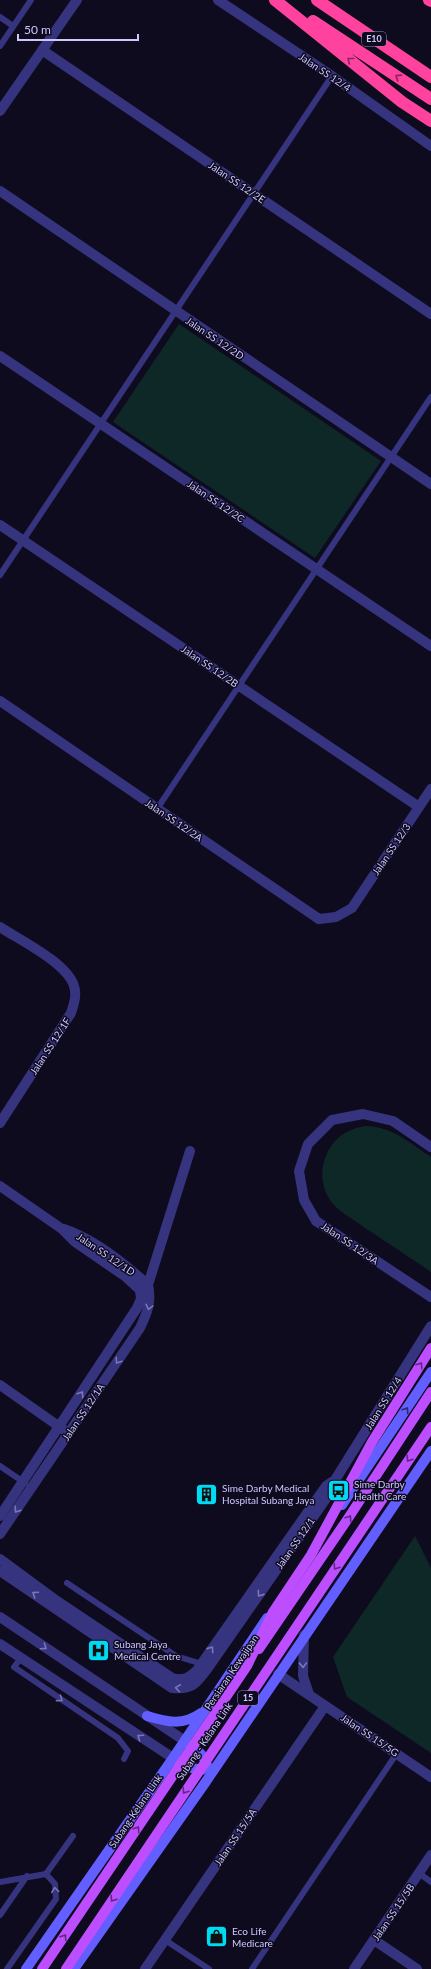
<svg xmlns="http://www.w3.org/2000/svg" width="431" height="1969" font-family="Lato,sans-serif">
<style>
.green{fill:#0e2827}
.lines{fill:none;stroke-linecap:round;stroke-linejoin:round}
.service{stroke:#36347f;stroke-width:6}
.minor{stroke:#36347f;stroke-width:10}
.tertiary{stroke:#36347f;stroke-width:10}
.secondary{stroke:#625eff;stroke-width:10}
.primary{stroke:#bd4eff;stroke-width:10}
.motorway{stroke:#ff429d;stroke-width:12}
.primary-bridge{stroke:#bd4eff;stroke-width:10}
.oneway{stroke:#86265e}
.oneway2{stroke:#7a76b9}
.oneway3{stroke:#5d2983}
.oneway4{stroke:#2b286d}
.labels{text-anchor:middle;stroke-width:3;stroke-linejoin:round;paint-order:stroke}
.shield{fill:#0e0b1e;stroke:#948fbc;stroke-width:1}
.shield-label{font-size:9px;font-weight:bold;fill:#cec7ff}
.street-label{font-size:10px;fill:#cec7ff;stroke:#0e0b1e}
.poi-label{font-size:10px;fill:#cec7ff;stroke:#0e0b1e;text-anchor:start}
</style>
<rect width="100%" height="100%" fill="#0e0b1e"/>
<path class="green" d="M179,324L381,461L315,558L113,422Z
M365,1126C391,1126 410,1143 431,1157V1272C409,1257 387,1242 365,1228C355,1220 342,1214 333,1204C322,1191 319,1172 326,1156C333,1138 347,1129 365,1126Z
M415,1536L431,1568V1753L347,1697L333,1657Z"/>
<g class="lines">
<path class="service" d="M0,17L13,26
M0,46L31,0
M0,575L332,76
M157,809L431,397
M0,1466L25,1483
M67,1583L176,1656L202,1664
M21,1658L14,1667L118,1738L128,1751L124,1759
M419,1873L431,1882
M0,1882L46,1874L73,1836
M0,1915L27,1876
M165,1940L209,1969
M7,1969L56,1899L55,1884L46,1874
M252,1969L397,1753"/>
<path class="minor" d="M218,0L332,76L431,146
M42,50L431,314
M0,111L77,0
M0,191L431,484
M0,356L431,646
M0,525L419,807
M0,701L319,919L336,917L352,908L431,789
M0,927C20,940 67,963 74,986C77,995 74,1004 71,1013L0,1123
M431,1147L393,1121L363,1114L332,1120L308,1144L299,1171L304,1200L316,1221L431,1297
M0,1186L62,1229L75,1242L126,1277L140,1290
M64,1229C94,1239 124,1263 148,1285
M143,1288L148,1285L190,1151
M0,1385L64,1430
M0,1516L137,1308L141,1299L140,1290
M0,1534L140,1328C147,1313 152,1302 148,1285
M0,1559L57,1601L172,1678C184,1681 189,1678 197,1670L326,1486L335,1480
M0,1571L172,1688C193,1690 196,1684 208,1668L332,1490L335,1480L431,1326
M374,1940L417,1969
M145,1969L325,1706
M354,1969L431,1855"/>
<path class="tertiary" d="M0,1617L185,1741
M304,1635L303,1676L309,1694
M0,1644L173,1758
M278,1674L431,1777"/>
<path class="secondary" d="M342,1505L431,1372
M147,1716C167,1722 183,1726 201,1713
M186,1742C197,1750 206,1755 207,1769
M175,1759L192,1768L202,1770L207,1765
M26,1969L173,1758L267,1618
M74,1969L205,1783L431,1451"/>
<path class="primary" d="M259,1649L347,1520L431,1392"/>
<path class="motorway" d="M275,0L402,102L431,121
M317,0L431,77
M429,0L431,1
M313,21L431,99"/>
<path class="primary-bridge" d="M42,1969L247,1666L273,1612L311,1555L372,1442L431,1348
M66,1969L431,1427"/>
</g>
<defs><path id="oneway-chevron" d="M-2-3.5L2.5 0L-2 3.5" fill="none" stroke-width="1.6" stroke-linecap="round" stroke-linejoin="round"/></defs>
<g class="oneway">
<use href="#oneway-chevron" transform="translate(350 60) rotate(-141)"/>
<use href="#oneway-chevron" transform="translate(398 77) rotate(-147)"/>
</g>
<g class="oneway2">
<use href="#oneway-chevron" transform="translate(149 1307) rotate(104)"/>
<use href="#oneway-chevron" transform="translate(118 1361) rotate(124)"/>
<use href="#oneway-chevron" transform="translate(81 1394) rotate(-56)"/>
<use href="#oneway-chevron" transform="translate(17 1510) rotate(124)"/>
<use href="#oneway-chevron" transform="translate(35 1594) rotate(-146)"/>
<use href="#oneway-chevron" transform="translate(260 1594) rotate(125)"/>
<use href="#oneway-chevron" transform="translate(44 1647) rotate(34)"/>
<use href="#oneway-chevron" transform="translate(211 1649) rotate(-55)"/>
<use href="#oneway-chevron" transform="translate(303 1665) rotate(88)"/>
<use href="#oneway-chevron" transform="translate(178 1688) rotate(-172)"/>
<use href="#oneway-chevron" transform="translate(60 1699) rotate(34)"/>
<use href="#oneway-chevron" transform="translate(140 1737) rotate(-146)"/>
<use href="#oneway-chevron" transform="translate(55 1890) rotate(-98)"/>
</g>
<g class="oneway3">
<use href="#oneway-chevron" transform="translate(420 1365) rotate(-56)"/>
<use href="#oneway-chevron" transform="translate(409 1459) rotate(124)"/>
<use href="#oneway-chevron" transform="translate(349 1518) rotate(-56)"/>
<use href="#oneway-chevron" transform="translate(336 1567) rotate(124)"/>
<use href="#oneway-chevron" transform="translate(185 1791) rotate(124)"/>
<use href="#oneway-chevron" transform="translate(137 1829) rotate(-56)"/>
<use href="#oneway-chevron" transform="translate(113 1899) rotate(124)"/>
<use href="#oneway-chevron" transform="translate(64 1937) rotate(-56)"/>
</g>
<use class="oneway4" href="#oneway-chevron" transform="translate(406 1410) rotate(-56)"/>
<defs>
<symbol id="bus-square" viewBox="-11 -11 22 22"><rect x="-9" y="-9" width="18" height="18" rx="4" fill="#00daf2" stroke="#0e0b1e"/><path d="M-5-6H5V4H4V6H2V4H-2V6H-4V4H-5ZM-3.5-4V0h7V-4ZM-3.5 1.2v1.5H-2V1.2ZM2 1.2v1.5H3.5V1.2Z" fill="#111"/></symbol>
<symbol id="building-square" viewBox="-11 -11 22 22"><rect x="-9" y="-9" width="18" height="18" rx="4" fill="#00daf2" stroke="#0e0b1e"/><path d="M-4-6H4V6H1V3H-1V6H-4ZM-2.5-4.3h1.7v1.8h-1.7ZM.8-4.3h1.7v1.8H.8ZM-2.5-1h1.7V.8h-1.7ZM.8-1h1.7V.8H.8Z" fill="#111"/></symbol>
<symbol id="hospital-square" viewBox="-11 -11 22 22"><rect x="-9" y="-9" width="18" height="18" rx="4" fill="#00daf2" stroke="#0e0b1e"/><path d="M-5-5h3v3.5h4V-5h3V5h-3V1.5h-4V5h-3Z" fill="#111"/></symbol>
<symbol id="shop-square" viewBox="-11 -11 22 22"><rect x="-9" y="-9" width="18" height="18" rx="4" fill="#00daf2" stroke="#0e0b1e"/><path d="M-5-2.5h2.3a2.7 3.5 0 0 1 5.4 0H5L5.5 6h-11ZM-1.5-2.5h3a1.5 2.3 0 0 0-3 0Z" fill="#111"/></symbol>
</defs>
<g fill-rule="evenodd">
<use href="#bus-square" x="326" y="1478" width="25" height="25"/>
<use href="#building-square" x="194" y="1482" width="25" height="25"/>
<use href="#hospital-square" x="86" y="1638" width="25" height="25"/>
<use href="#shop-square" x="204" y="1924" width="25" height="25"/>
</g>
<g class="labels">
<g class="shield">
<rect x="362" y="32" width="24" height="14" rx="3"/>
<rect x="238" y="1691" width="20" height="14" rx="3"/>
</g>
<g class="shield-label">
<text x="374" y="42">E10</text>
<text x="248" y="1701">15</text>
</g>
<g class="street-label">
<text transform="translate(325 72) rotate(34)" y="4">Jalan SS 12/4</text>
<text transform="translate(237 182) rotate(34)" y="4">Jalan SS 12/2E</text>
<text transform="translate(215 338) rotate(34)" y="4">Jalan SS 12/2D</text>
<text transform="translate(216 501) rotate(34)" y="4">Jalan SS 12/2C</text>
<text transform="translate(210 666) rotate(34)" y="4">Jalan SS 12/2B</text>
<text transform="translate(174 820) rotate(34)" y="4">Jalan SS 12/2A</text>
<text transform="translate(391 849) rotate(-56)" y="4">Jalan SS 12/3</text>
<text transform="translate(50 1046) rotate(-57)" y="4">Jalan SS 12/1F</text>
<text transform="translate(350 1243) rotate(34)" y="4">Jalan SS 12/3A</text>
<text transform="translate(106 1254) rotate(34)" y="4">Jalan SS 12/1D</text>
<text transform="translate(383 1403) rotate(-58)" y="4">Jalan SS 12/4</text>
<text transform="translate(83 1412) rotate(-56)" y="4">Jalan SS 12/1A</text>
<text transform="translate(295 1543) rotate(-55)" y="4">Jalan SS 12/1</text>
<text transform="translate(231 1672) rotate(-56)" y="4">Persiaran Kewajipan</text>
<text transform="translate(370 1735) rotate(34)" y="4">Jalan SS 15/5G</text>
<text transform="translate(204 1741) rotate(-56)" y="4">Subang - Kelana Link</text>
<text transform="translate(135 1811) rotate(-56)" y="4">Subang-Kelana Link</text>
<text transform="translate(235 1837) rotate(-56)" y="4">Jalan SS 15/5A</text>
<text transform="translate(393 1912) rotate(-56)" y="4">Jalan SS 15/5B</text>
</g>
<g class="poi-label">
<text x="354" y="1488">Sime Darby<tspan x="354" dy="12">Health Care</tspan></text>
<text x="222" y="1492">Sime Darby Medical<tspan x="222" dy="12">Hospital Subang Jaya</tspan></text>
<text x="114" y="1648">Subang Jaya<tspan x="114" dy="12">Medical Centre</tspan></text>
<text x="232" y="1935">Eco Life<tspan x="232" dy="12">Medicare</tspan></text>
</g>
</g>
<path d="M18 34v6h120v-6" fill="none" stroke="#cec7ff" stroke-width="2"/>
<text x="24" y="34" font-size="12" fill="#cec7ff" stroke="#0e0b1e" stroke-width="3" paint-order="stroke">50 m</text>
</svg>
